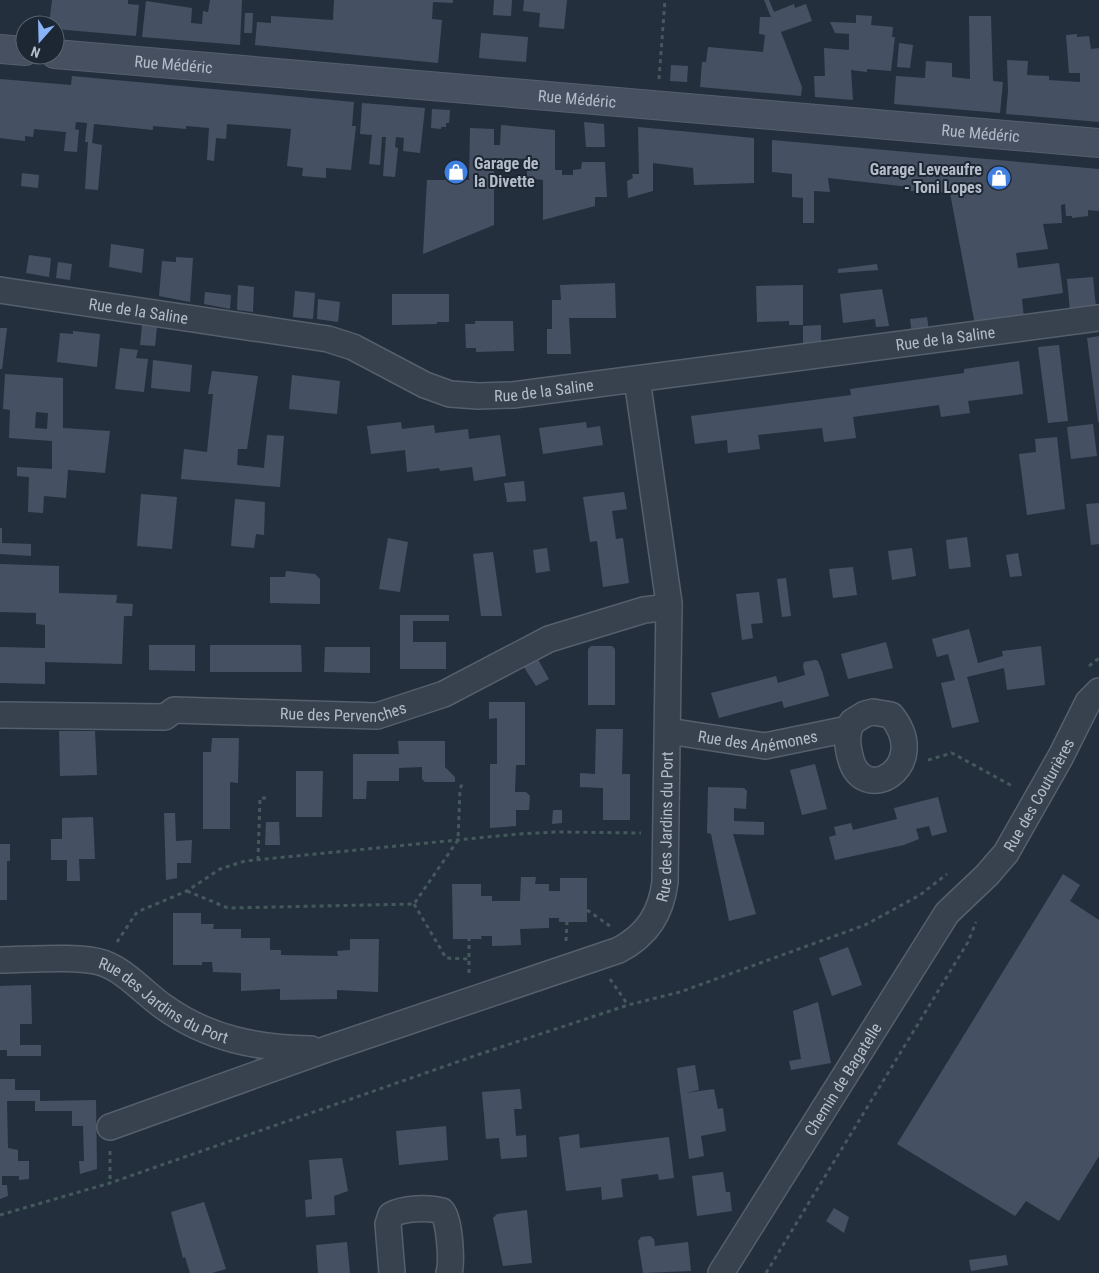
<svg xmlns="http://www.w3.org/2000/svg" width="1099" height="1273" font-family="'Roboto Condensed',sans-serif">
<style>
.building{fill:#455162;fill-rule:evenodd}
.lines{fill:none;stroke-linecap:round;stroke-linejoin:round}
.street-casing{stroke:#565f6c;stroke-width:28}
.secondary-casing{stroke:#565f6c;stroke-width:30}
.path{stroke:#44595c;stroke-width:3;stroke-dasharray:4 4;stroke-linecap:butt}
.street{stroke:#38414e;stroke-width:25}
.secondary{stroke:#465061;stroke-width:28}
.labels{text-anchor:middle;stroke-width:4;stroke-linejoin:round;paint-order:stroke}
.street-label{font-size:16px;fill:#b4bcc9;stroke:#1d2633}
.poi-label{font-size:16px;font-weight:bold;fill:#b4bcc9;stroke:#1d2633;text-anchor:start}
</style>
<rect width="100%" height="100%" fill="#242f3e"/>
<path class="building" d="M52,0H128V4L139,5L136,36L55,29V25H49Z
M210,0H242L240,45L142,37L146,1L192,8L191,23L202,24L203,11L208,12Z
M334,0H453V3L433,2L432,19L442,20L438,63L255,45L257,22L271,23V16L333,20Z
M494,0H512L511,16L493,15Z
M524,0H567L564,29L539,27L540,13L523,11Z
M764,0H769L774,12L794,4L795,8L806,4L812,21L781,32L802,87L801,96L700,87L702,62H706L708,47L763,52L765,35L759,34L760,17H771Z
M245,13H253L252,33H244Z
M856,15L872,16L871,25L893,27L892,37H895L891,71L867,69V72L851,70L853,100L815,97L814,76H825L824,48L849,50V34L835,33L830,22L856,23Z
M969,16H991L993,81L1003,82L1000,113L894,104L896,76L925,78L926,61L952,63V77L970,79Z
M481,33L528,37L526,62L479,58Z
M1077,34V37L1089,36L1091,49L1099,48V122L1006,114L1008,91L1007,60L1028,61L1027,75L1049,76V80L1080,82V73H1069L1066,35Z
M899,43L913,45L910,68L897,67Z
M671,65L688,66L687,82L670,81Z
M72,76L354,102L352,126H356L351,170L326,168V178L302,176L303,168L287,166L291,129L227,124L226,139L216,138L214,161L207,160L209,128L186,126V129L153,126V130L94,124L92,143L102,145L98,190L85,189L88,142H85L87,123L76,122L75,129L79,130L77,152L64,151L66,132L34,129L33,137L25,136V141L0,138V79L71,85Z
M362,103L425,108L420,153L403,151L404,138L396,137L395,147L398,148L395,177L383,176L386,137H382L380,165L369,164L372,135L360,134Z
M432,109L450,110L449,123H446V127H441V129L431,128Z
M584,122L604,124L605,147H586Z
M501,125L555,130V170H562V175H573V170L581,169L582,162H605L607,197H595V206L543,220V180L527,178V159L504,158V163H494V225L423,254L427,180H469L470,128L494,129V145H500Z
M638,127L754,138V183L694,185L693,168L653,163V191L628,198L627,181L633,178L632,174H639Z
M772,140L1099,169V211L1088,210V216L1072,218V216H1066L1065,204L1061,205L1062,223L1043,224L1048,249L1016,253L1018,268L1059,263L1063,293L1022,299L1024,318L975,325L950,193L910,191V187L828,178L830,192L814,191V223H803V198L792,197V174L772,172Z
M22,173L39,175L38,188L21,186Z
M111,244L144,249L142,273L109,267Z
M29,255L51,258L49,277L26,273Z
M176,257L193,258L190,302L159,296L162,261L176,262Z
M58,262L72,264L70,280L56,278Z
M877,264L878,270L838,273V269Z
M1093,277L1096,308L1070,311L1067,279Z
M615,283L616,318H569L571,354H547V329H552V300H561L560,285Z
M238,285L254,287L253,312L237,310Z
M803,285V325H789V321L757,322L756,286Z
M882,289L889,326L876,327L875,319L843,323L840,294Z
M295,291L315,293L313,319L293,317Z
M205,292L231,295L230,309L204,304Z
M392,294H449V322H437V324L392,325Z
M318,299L340,302L338,322L317,319Z
M927,317L929,331L912,334L910,319Z
M475,321H513L514,351L476,352V348H466L465,324H475Z
M142,325L157,327L155,346L140,345Z
M821,325V345L803,348V326Z
M0,328H7L2,369H0Z
M73,331L100,334L97,367L57,362L60,333L73,334Z
M1099,336V422H1098L1087,338Z
M1059,345L1068,421L1048,423L1038,347Z
M120,348L138,350L136,358L148,359L144,392L115,389Z
M153,360L192,365L190,392L151,388Z
M1019,361L1023,394L968,401L970,413L941,417L939,405L853,417L856,438L824,442L822,428L758,435L760,449L728,453L727,440L695,444L691,416L851,395L850,389L964,373V369Z
M212,371L258,376L247,449H238L237,465L264,468L267,435L284,436L280,487L181,479L184,449L207,452L213,394H208Z
M5,374L63,378V428L110,431L105,473L68,470L66,498L44,496L43,513L28,512L29,477L17,476V467L52,469V441L9,438L10,410L3,409ZM36,412L48,413L47,429L35,428Z
M292,375L340,381L337,414L289,409Z
M401,422L402,429L434,425L435,433L468,429L469,439L500,435L506,476L474,481L472,467L440,471L439,468L407,472L405,450L371,454L367,426Z
M586,422L587,428L600,426L603,445L543,454L539,428Z
M1093,424L1097,456L1071,459L1067,427Z
M1057,437L1065,509L1027,515L1019,454L1036,452L1035,439Z
M524,481L526,501L507,502L504,483Z
M624,492L627,509L612,511L616,539L623,538L629,583L603,587L597,541L590,542L583,497Z
M141,494L177,497L172,549L137,546Z
M235,499L265,502L264,535L256,534L254,548L231,546Z
M1099,503V544L1091,545L1086,504Z
M0,528H2V543L31,544V556L0,554Z
M967,537L971,567L949,569L946,540Z
M388,538L408,542L400,592L379,589Z
M547,548L550,571L536,573L533,550Z
M912,548L916,576L892,580L888,551Z
M493,552L502,616H481L473,554Z
M1018,553L1022,576L1010,577L1006,555Z
M0,564L59,566V593L117,595L116,603L133,604L132,616H124L122,664L45,662V684L0,683V647L45,648V625L36,624V613L0,612Z
M853,567L857,595L833,598L829,569Z
M286,571L315,574L320,579V604L270,603V577H285Z
M786,578L791,616L782,617L777,579Z
M759,592L763,623L751,624L753,638L742,640L736,594Z
M400,615H449V621H413V642H446V669H400Z
M969,629L978,663L1003,656L1002,651L1041,646L1045,685L1007,690L1004,668L967,677L979,722L952,728L941,683L955,680L948,654L937,657L932,639Z
M886,642L893,668L848,679L841,654Z
M149,645H195V671L149,670Z
M210,645H301L302,672H210Z
M591,646H612L615,649V705H588V649Z
M325,647H370V673L324,672Z
M535,654L549,679L536,686L520,661Z
M815,660L818,661L822,671L829,696L784,708L782,701L719,718L711,693L776,676L778,683L805,675L803,666L804,662Z
M489,702H525V765H516L515,792H526L530,796L529,810H516V826L490,828V764H497V718L489,719Z
M596,729H623L622,774H630V820H603V788L580,787V773L595,774Z
M59,731H95L97,775L60,776Z
M212,738H239L238,783L230,782V829H203V752H211Z
M398,741H445V767L455,777V782H425L422,779V767L399,768V781H367L366,799H353V754H399Z
M815,764L827,809L802,815L790,770Z
M296,771H323L322,817H296Z
M708,787L744,788L747,791L746,809L734,808V821L764,822V835L733,834L756,914L729,921L711,834L707,833Z
M938,797L947,832L932,836L929,826L916,829L919,839L904,845L835,860L829,837L836,835L834,827L851,823L853,830L897,819L894,808Z
M553,810H562V823L552,824Z
M164,813H175L176,841L192,840L191,863H177V878L166,880Z
M93,817L95,859H79L80,881H67V860H51V839H62V818Z
M266,822H279L280,845H265Z
M0,844H10V861H7V900H0Z
M1063,874L1080,885L1070,901L1099,920V1156L1059,1221L1026,1201L1015,1216L897,1144Z
M521,877H536L535,884H549V891H560V878H587V922H559V918H549V928L520,929L521,945L492,946V936H481L482,939H453L452,884H481V896H492V901H520Z
M173,913H201V924H214L213,929H241V938H270V950H281V955L338,956L337,951L350,950V939H379L378,992L337,990V999L280,1000V989L241,991V973L213,972L212,962H202V965H173Z
M848,947L862,985L832,996L819,958Z
M31,985L32,1024H20V1045H41V1056H7V1050H0V986Z
M818,1002L831,1063L791,1070L789,1061L801,1059L793,1011Z
M695,1065L699,1090L685,1093L714,1089L718,1109L723,1108L726,1131L701,1136L704,1156L689,1159L677,1068Z
M0,1079H15V1090H40V1101L96,1100L97,1169L80,1174L79,1161H84L83,1126H72V1111H35V1101H7L8,1148L18,1150V1161H29V1179L19,1180V1176H2V1185H7L8,1196L0,1199Z
M520,1089L522,1109H514L516,1136L526,1135L527,1157L501,1159L499,1138L486,1139L482,1092Z
M446,1126L448,1160L399,1165L396,1131Z
M579,1134L580,1148L669,1137L674,1178L659,1180L658,1174L621,1179L623,1197L602,1200L601,1187L566,1191L559,1137Z
M342,1158L348,1191L334,1196L335,1215L306,1217L305,1200L312,1199L309,1160Z
M723,1172L726,1192H730L732,1211L697,1216L692,1176Z
M204,1202L226,1269L212,1273H190L185,1257L183,1258L171,1212Z
M834,1208L849,1217L844,1233L826,1221Z
M527,1210L532,1263L503,1266L493,1218L497,1214Z
M650,1236L654,1239L655,1246L688,1242L691,1271L643,1273L638,1241L641,1237Z
M347,1242L350,1273H318L316,1245Z
M1006,1255L1008,1265L971,1271L969,1260Z"/>
<g class="lines">
<defs>
<g id="street">
<path id="s1" d="M0,290L328,339L353,347L425,385L450,394L478,396L513,395L1099,318"/>
<path d="M873,712L891,715C933,766 862,809 850,756C847,744 846,734 852,722L865,714Z"/>
<path id="s2" d="M0,715L165,717L174,710L377,716L444,694L549,639L644,610L669,607"/>
<path id="s3" d="M668,731L765,746L848,729"/>
<path id="s4" d="M0,960C26,960 80,955 103,963C126,971 144,993 164,1007C209,1039 257,1048 311,1049"/>
<path id="s5" d="M110,1127L327,1049L619,950C647,935 661,914 665,882L669,603L637,379"/>
<path d="M392,1273L388,1224L391,1215C403,1208 429,1207 442,1211C450,1220 452,1262 449,1273"/>
<path id="s6" d="M721,1273L947,913L987,875L1006,853L1061,756L1088,702L1099,691"/>
</g>
<g id="secondary">
<path d="M0,49L25,51"/>
<path id="s7" d="M55,54L1099,143"/>
</g>
</defs>
<use href="#street" class="street-casing"/>
<use href="#secondary" class="secondary-casing"/>
<path class="path" d="M659,79L665,0
M1089,666L1099,658
M928,760L952,753L1014,787
M258,860L260,798H269
M187,891L228,908L414,904L458,840L460,789L463,782
M414,904L446,958L469,959
M587,910L610,926
M566,941L567,922
M117,942L137,912L187,891L220,869L245,861L518,834L557,832L641,833
M469,973V939
M610,979L628,1005
M110,1151V1183
M0,1215L110,1183L480,1054L628,1005L680,992L865,925L920,895L947,874
M766,1273L968,942L976,922"/>
<use href="#street" class="street"/>
<use href="#secondary" class="secondary"/>
</g>
<defs>
<symbol id="shop-disc" viewBox="-11 -11 22 22"><circle r="9.5" fill="#3f7fe0" stroke="#1d2633"/><path d="M-5-2.5h2.3a2.7 3.5 0 0 1 5.4 0H5L5.5 6h-11ZM-1.5-2.5h3a1.5 2.3 0 0 0-3 0Z" fill="#fff"/></symbol>
</defs>
<g fill-rule="evenodd">
<use href="#shop-disc" x="442" y="158" width="28" height="28"/>
<use href="#shop-disc" x="985" y="164" width="28" height="28"/>
</g>
<g class="labels">
<g class="street-label">
<text dy="6" stroke="none"><textPath href="#s7" startOffset="119">Rue Médéric</textPath></text>
<text dy="6" stroke="none"><textPath href="#s7" startOffset="524">Rue Médéric</textPath></text>
<text dy="6" stroke="none"><textPath href="#s7" startOffset="929">Rue Médéric</textPath></text>
<text dy="6" stroke="none"><textPath href="#s1" startOffset="140">Rue de la Saline</textPath></text>
<text dy="6" stroke="none"><textPath href="#s1" startOffset="965">Rue de la Saline</textPath></text>
<text dy="6" stroke="none"><textPath href="#s1" startOffset="560">Rue de la Saline</textPath></text>
<text dy="6" stroke="none"><textPath href="#s2" startOffset="346">Rue des Pervenches</textPath></text>
<text dy="6" stroke="none"><textPath href="#s3" startOffset="91">Rue des Anémones</textPath></text>
<text dy="6" stroke="none"><textPath href="#s6" startOffset="576">Rue des Couturières</textPath></text>
<text dy="6" stroke="none"><textPath href="#s5" startOffset="680">Rue des Jardins du Port</textPath></text>
<text dy="6" stroke="none"><textPath href="#s4" startOffset="175">Rue des Jardins du Port</textPath></text>
<text dy="6" stroke="none"><textPath href="#s6" startOffset="229">Chemin de Bagatelle</textPath></text>
</g>
<g class="poi-label">
<text x="474" y="169">Garage de<tspan x="474" dy="18">la Divette</tspan></text>
<text x="982" y="175" text-anchor="end">Garage Leveaufre<tspan x="982" dy="18">- Toni Lopes</tspan></text>
</g>
</g>
<g transform="translate(40 40) rotate(200)"><circle r="24" fill="#1d2633" stroke="#59626f"/>
<path d="M0-4L9 19L0 12L-9 19Z" fill="#8ab4f8"/>
<text y="-8" font-size="14" font-weight="bold" text-anchor="middle" fill="#b4bcc9">N</text>
</g>
</svg>
